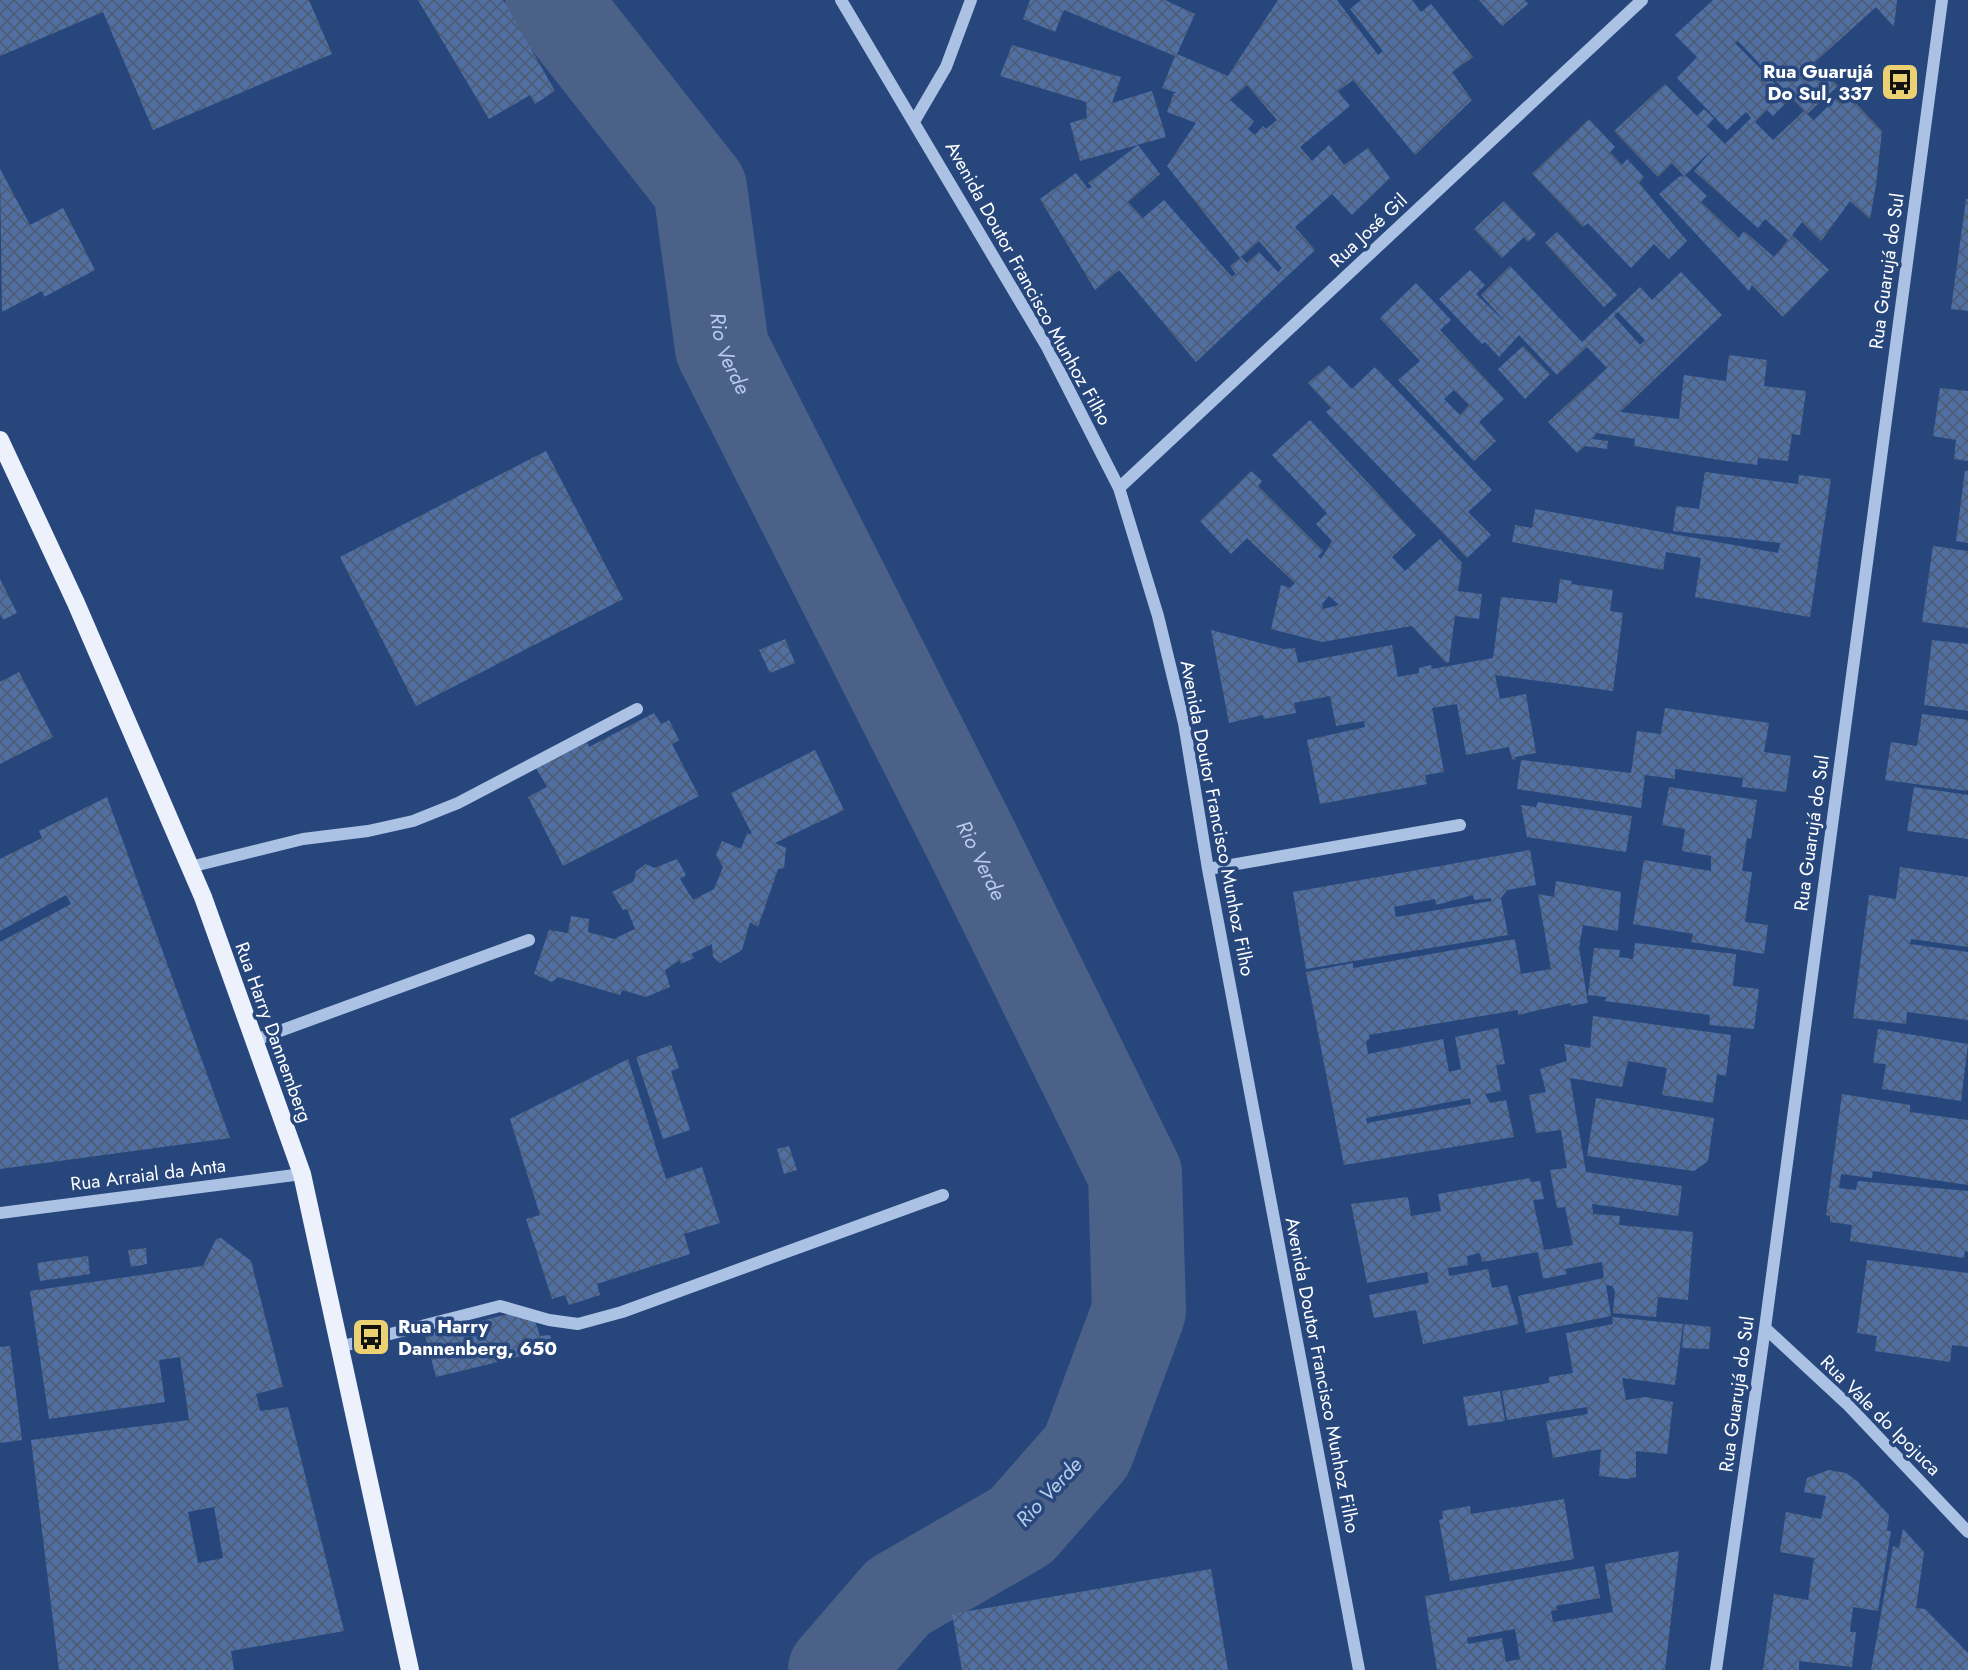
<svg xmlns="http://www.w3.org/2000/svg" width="1968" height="1670" font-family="Jost,sans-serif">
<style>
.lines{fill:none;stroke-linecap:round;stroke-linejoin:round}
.river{stroke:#4b6188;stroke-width:94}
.building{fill:url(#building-cross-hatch);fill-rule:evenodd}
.minor{stroke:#acc2e4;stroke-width:12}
.major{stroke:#ecf1fc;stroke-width:18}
.labels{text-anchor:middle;stroke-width:7;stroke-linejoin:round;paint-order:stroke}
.poi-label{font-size:19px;font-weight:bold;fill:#fff;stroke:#27477c;text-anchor:end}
.street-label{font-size:19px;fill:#fff;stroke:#27477c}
.water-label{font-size:21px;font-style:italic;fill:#b8ccec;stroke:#27477c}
</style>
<defs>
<pattern id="building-cross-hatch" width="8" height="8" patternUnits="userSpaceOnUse" patternTransform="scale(1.75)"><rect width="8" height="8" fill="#5070a4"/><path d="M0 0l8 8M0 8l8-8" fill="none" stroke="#4e5c74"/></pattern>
</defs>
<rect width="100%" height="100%" fill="#27477c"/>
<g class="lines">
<path class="river" id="s1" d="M552,0L700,188L722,348L971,840L1135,1174L1139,1311L1087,1451L1021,1526L898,1597L835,1670"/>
</g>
<path class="building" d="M0,0H309L332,54L153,130L103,12L0,56Z
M418,0H503L555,91L535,104L530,95L489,119Z
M1030,0H1165L1195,14L1177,54L1228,76L1278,0H1337L1378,55L1383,51L1350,9L1361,0H1412L1421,12L1431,4L1473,57L1452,72L1472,100L1415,155L1353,80L1338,91L1350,106L1300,147L1312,161L1329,145L1344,165L1368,148L1390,178L1352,215L1332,194L1295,227L1315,250L1196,362L1119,270L1095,290L1040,199L1076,173L1088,189L1092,187L1088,183L1138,145L1160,174L1128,202L1143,218L1164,200L1232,277L1236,274L1230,266L1240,258L1167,166L1196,123L1167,112L1174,93H1177L1162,88L1175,56L1064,10L1055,32L1023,19ZM1247,85L1277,120L1266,129L1263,126L1255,135L1248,129L1254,121L1230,100ZM1259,241L1282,268L1278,272L1259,252L1247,263L1241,257Z
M1479,0H1525L1528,4L1502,26Z
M1713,0H1897L1894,27L1876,7L1815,62L1838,86L1807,114L1814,120L1844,91L1882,131L1876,185L1870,219L1850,201L1821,241L1802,222L1792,235L1829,270L1783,317L1752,285L1749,291L1659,194L1680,176L1682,177L1685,175L1707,196L1701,202L1739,238L1744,231L1774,257L1788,240L1765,219L1758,228L1694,171L1712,150L1684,176L1672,163L1658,177L1614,131L1665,84L1697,116L1704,109L1714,118L1707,126L1725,144L1751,118L1746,112L1727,130L1677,78L1697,57L1675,35ZM1738,41L1804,111L1773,140L1755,122L1767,110L1773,116L1790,99L1735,43Z
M1012,45L1121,77L1112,103L1152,91L1166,137L1080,161L1070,123L1087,118L1086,102L1000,76Z
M1589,119L1615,147L1610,152L1622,165L1627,159L1644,177L1639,183L1687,241L1669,259L1654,244L1631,268L1588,223L1583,227L1532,174Z
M0,169L30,225L63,208L95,270L44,297L42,291L2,312Z
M1966,199H1968V311L1951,309Z
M1504,201L1536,234L1528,242L1524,237L1502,258L1474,229Z
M1557,232L1617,295L1604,307L1545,243Z
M1510,266L1582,342L1640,287L1652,300L1681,272L1722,315L1620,412L1679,419L1684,375L1726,381L1729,355L1767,360L1764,386L1806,391L1800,435L1792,434L1788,461L1758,458L1757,465L1726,461L1634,446L1635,439L1597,433L1592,439L1608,441L1607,449L1585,446L1577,453L1548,422L1607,368L1587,347L1557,375L1519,335L1499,357L1485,342L1482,344L1439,299L1470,270L1485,285L1476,294L1510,327L1481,295ZM1618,312L1645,340L1640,345L1614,316Z
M1416,283L1451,320L1440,330L1504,399L1479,422L1496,441L1474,461L1398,380L1420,361L1380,318ZM1454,390L1469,405L1460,415L1444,399Z
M1523,346L1550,374L1525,399L1498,369Z
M1329,365L1352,389L1375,367L1492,490L1468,512L1491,535L1467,558L1326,412L1331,408L1308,383Z
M1940,388L1968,391V461L1954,459L1956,440L1933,436Z
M1310,420L1416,535L1392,557L1405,571L1440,539L1462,563L1458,591L1482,594L1479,619L1455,616L1449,662L1446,663L1412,626L1322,642L1271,629L1281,585L1290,588L1295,583L1247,538L1231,554L1200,521L1251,471L1262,481L1258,486L1323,551L1318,556L1321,559L1332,541L1316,524L1327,513L1272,455ZM1329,596L1339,605L1323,609L1322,604Z
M546,451L623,599L416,706L340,557Z
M1965,470L1968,471V543L1956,541Z
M1705,472L1798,484L1799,475L1831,479L1810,617L1695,597L1701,558L1666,552L1663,570L1512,542L1515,525L1532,528L1535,509L1778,553L1780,543L1673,531L1676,506L1699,509Z
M1933,546L1968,551V628L1922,622Z
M0,579L17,613L3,620L0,614Z
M1560,579L1572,581L1571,584L1613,590L1610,611L1623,613L1613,691L1495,675L1500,699L1526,694L1536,753L1515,757L1516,760L1512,759L1509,747L1466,755L1457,704L1432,708L1444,772L1425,775L1427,784L1320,804L1307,740L1365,727L1364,721L1336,726L1330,696L1294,703L1296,713L1264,719L1263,715L1229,723L1211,630L1284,649L1295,648L1298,663L1392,645L1398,677L1419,673V668L1431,665L1432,669L1493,658L1501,597L1557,603Z
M785,639L795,663L770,673L759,650Z
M1932,640L1968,644V711L1924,705Z
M19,672L53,737L0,764V682Z
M1665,708L1769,723L1764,752L1791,756L1786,792L1742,787L1743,778L1675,769V779L1645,775L1641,808L1517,789L1521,760L1631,773L1637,731L1661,734Z
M654,713L661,724L669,720L679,740L672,744L699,796L563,866L528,797L547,787L536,768L587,742L589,747Z
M1922,714L1968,720V791L1885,780L1891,742L1917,746Z
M815,750L844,810L775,843L786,848L784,868L778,869L758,927L750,922L742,950L720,963L713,957L712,944L691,954L694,958L681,964L680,960L665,970L670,987L646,997L622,990L620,995L558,977L552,982L534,974L549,930L568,933L571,916L589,919L588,932L614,939L635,929L627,909L623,910L612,892L634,881L636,871L646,864L654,868L677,859L686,875L680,879L693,900L714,889L723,867L716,855L722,841L741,849L747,833L752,834L731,793Z
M1669,787L1757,800L1751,839L1747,838L1742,871L1752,872L1745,922L1768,925L1764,954L1691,942L1693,934L1633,924L1644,860L1711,871V856L1682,851L1685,829L1662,825Z
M1914,787L1968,795V839L1907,831Z
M107,797L230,1138L0,1169V942L71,904L66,895L0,931V859L42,838L39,831Z
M1538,802L1632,816L1626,852L1527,837L1521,805L1536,807Z
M1530,850L1536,885L1507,890L1501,898L1508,935L1306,969L1293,892ZM1473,895L1474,900L1491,898V901L1396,917L1394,907L1435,899L1436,905Z
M1900,867L1968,877V947L1911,939L1910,944L1968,952V1020L1907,1012L1906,1024L1853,1018L1869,895L1896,899Z
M1556,881L1621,892L1618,931L1583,925L1579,948L1588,1003L1571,1006L1570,1003L1518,1015V1010L1369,1035L1370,1039L1366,1041L1368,1054L1443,1039L1449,1072L1461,1069L1455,1037L1498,1028L1505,1064L1496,1065L1501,1091L1485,1094L1490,1103L1506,1100L1514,1137L1344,1165L1306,972L1353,963V968L1515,939L1521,974L1551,969L1538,894L1554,897ZM1470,1098L1471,1104L1367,1123L1366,1118Z
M1635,943L1736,954L1733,986L1759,989L1754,1029L1709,1025L1710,1015L1605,1001L1606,997L1588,995L1594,948L1620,950L1619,957L1633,959Z
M1593,1016L1731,1035L1726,1076L1717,1074L1713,1103L1662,1095L1667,1068L1628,1061L1622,1087L1570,1078L1586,1172L1682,1186L1678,1216L1592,1204L1593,1214L1620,1216L1619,1225L1693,1232L1688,1300L1658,1297L1656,1317L1613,1313L1615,1291L1612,1286L1606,1285L1611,1316L1526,1333L1518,1296L1604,1278L1602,1262L1565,1269L1567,1274L1543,1279L1538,1252L1482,1262L1480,1253L1467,1256L1468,1265L1448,1268L1449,1276L1488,1269L1492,1288L1507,1285L1519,1324L1423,1344L1416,1310L1374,1318L1369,1295L1429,1283L1427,1272L1367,1283L1351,1204L1408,1197L1411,1216L1441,1211L1438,1194L1530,1178L1531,1182L1540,1181L1544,1199L1533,1200L1544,1250L1573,1245L1565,1207L1557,1208L1550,1170L1567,1168L1561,1130L1536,1133L1529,1095L1546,1092L1540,1069L1567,1061L1564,1044L1590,1048Z
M1878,1029L1968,1044L1961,1101L1882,1089L1886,1064L1873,1063Z
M671,1045L679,1068L671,1071L690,1130L663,1139L636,1057Z
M628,1059L666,1179L702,1167L720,1223L684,1234L690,1254L597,1284L600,1295L569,1305L565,1295L552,1299L526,1219L540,1215L510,1119Z
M1842,1094L1910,1105V1112L1968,1120V1185L1873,1171L1872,1178L1841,1174L1839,1188L1856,1190L1858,1181L1968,1191V1252L1965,1251L1964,1258L1850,1241L1852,1225L1830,1222V1216L1826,1215Z
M1596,1098L1714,1118L1708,1161L1694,1171L1587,1156Z
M789,1146L797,1170L784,1174L777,1149Z
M221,1238L251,1261L283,1387L256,1394L260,1411L288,1407L344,1631L231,1651L234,1670H59L31,1440L189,1420L180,1357L159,1360L165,1402L49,1419L30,1291L203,1266L216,1239ZM214,1507L223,1558L198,1563L188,1512Z
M146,1248L147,1264L131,1267L128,1250Z
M88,1256L90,1274L40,1281L37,1263Z
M1867,1260L1968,1273V1347L1952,1345L1950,1362L1875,1351L1877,1336L1857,1333Z
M508,1314L534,1318L540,1336L550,1335L555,1348L436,1377L425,1335Z
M1612,1317L1683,1324L1675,1385L1622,1378L1626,1400L1645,1397L1673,1402L1667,1454L1636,1451V1477L1627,1479L1599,1476L1601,1449L1553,1458L1546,1421L1588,1414L1587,1407L1507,1420L1502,1391L1549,1383V1377L1573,1373L1566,1333L1613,1324Z
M1684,1324L1711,1327L1709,1349L1682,1348Z
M10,1346L22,1440L0,1443V1347Z
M1500,1391L1505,1421L1468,1426L1463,1397Z
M1829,1470L1846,1473L1857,1481L1889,1515L1887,1531H1891L1878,1611L1853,1607L1850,1632H1856L1852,1667L1799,1661V1670H1763L1774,1594L1808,1600L1814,1558L1780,1552L1786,1512L1821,1519L1826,1496L1804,1492L1807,1478Z
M1564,1499L1574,1559L1450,1581L1439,1520L1443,1519L1442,1511L1470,1506L1471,1514Z
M1903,1529L1924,1552L1916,1608L1925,1609L1968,1653V1670H1871L1893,1546L1899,1548Z
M1679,1551L1665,1670H1437L1425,1596L1594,1566L1600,1598L1556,1606L1557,1610L1551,1611L1553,1622L1602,1614L1613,1612L1605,1564ZM1515,1629L1520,1659L1506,1662L1502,1638L1468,1644L1467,1638Z
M1211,1569L1228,1670H962L952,1614Z"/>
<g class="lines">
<path class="minor" d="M841,0L1047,347L1119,488L1158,616L1184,723L1208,869L1359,1670
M915,120L946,67L971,0
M1119,488L1642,0
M190,867L303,839L368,831L413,821L458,803L637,709
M1208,869L1460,825
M255,1040L529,940
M0,1213L302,1174
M1765,1328L1847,1404L1968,1532
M339,1347L500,1306L549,1320L578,1324L622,1312L943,1195
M1716,1670L1765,1328L1942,0"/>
<path class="major" d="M0,440L76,603L203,897L302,1174L410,1670"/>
</g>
<defs>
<symbol id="bus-square" viewBox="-11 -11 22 22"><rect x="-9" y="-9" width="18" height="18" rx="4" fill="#ecd173" stroke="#27477c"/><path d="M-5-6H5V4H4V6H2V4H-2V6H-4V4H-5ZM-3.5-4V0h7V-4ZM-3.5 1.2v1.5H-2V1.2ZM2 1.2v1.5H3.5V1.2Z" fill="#111"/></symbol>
</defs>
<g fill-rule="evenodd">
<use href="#bus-square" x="1878" y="60" width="44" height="44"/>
<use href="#bus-square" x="349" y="1315" width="44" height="44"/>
</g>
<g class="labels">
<g class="poi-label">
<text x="1873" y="78">Rua Guarujá<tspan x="1873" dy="22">Do Sul, 337</tspan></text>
<text x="398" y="1333" text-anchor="start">Rua Harry<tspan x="398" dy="22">Dannenberg, 650</tspan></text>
</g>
<g class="street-label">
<text transform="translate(1368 230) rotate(-43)" y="7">Rua José Gil</text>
<text transform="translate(1886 271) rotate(-82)" y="7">Rua Guarujá do Sul</text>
<text transform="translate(1029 283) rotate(61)" y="7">Avenida Doutor Francisco Munhoz Filho</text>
<text transform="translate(1218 818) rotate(79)" y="7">Avenida Doutor Francisco Munhoz Filho</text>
<text transform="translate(1811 833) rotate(-82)" y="7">Rua Guarujá do Sul</text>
<text transform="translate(274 1032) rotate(70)" y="7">Rua Harry Dannemberg</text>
<text transform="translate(148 1174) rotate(-7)" y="7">Rua Arraial da Anta</text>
<text transform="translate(1323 1375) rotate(79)" y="7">Avenida Doutor Francisco Munhoz Filho</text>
<text transform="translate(1736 1394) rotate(-82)" y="7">Rua Guarujá do Sul</text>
<text transform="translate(1881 1415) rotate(45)" y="7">Rua Vale do Ipojuca</text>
</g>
<g class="water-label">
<text dy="7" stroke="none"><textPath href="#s1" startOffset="408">Rio Verde</textPath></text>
<text dy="7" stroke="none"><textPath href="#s1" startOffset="975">Rio Verde</textPath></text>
<text transform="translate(1049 1492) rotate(-47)" y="7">Rio Verde</text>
</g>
</g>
</svg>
